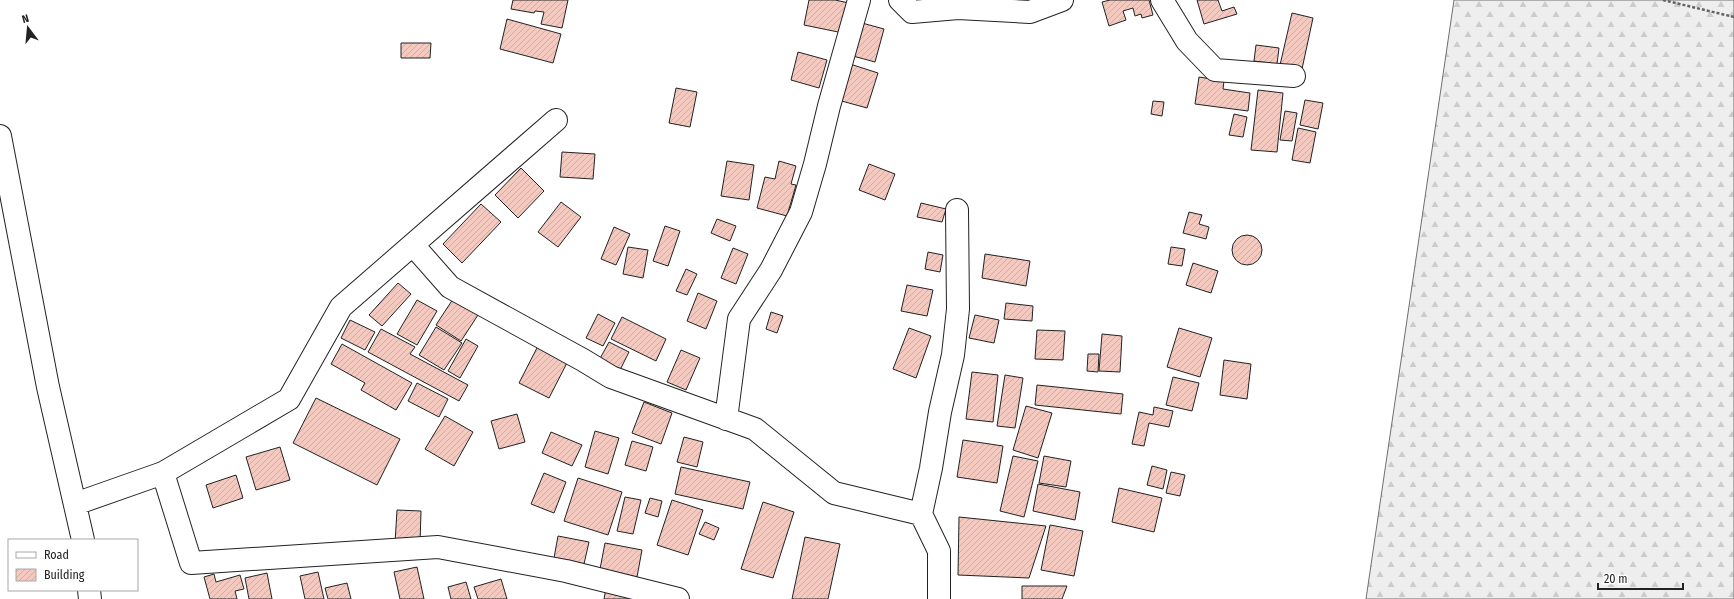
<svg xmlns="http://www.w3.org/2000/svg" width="1734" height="599" font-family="'Fira Sans Condensed',sans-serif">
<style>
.forest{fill:url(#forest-firs);stroke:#6f6f6f}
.building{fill:url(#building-hatch);stroke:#222}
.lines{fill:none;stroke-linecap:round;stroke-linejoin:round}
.street-casing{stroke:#222;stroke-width:24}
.path{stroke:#646464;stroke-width:2.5;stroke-dasharray:3 2;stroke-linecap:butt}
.street{stroke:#fff;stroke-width:22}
</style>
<defs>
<pattern id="forest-firs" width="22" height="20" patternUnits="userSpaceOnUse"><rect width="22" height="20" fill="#eee"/><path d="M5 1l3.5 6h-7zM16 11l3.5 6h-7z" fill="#ccc"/></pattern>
<pattern id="building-hatch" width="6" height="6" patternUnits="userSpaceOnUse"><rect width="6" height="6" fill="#f3c9c0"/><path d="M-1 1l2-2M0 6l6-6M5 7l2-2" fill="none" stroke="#d0aca5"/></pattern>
</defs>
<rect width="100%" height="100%" fill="#fff"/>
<path class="forest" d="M1454,0H1734V599H1366Z"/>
<path class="building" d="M513,0H568L562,28L541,24L544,12L535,11L534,13L511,9Z
M809,0H835L849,3L843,33L804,25Z
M1110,0H1149L1153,15L1142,18L1141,14L1135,16L1133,8L1123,11L1126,20L1109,26L1102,2Z
M1197,0H1218L1222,11L1234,7L1237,14L1204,24Z
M1292,13L1313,18L1302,69L1280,65Z
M507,19L561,34L553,63L500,49Z
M862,23L884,29L875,62L853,56Z
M401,43H431L430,58H401Z
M1256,45L1279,48L1277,64L1254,61Z
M798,52L827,60L819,88L791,80Z
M850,64L878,73L867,108L838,100Z
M1199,77L1224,81L1223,89L1250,93L1248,111L1195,104Z
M676,88L697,92L690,127L669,123Z
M1258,90L1283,93L1277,152L1251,150Z
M1305,100L1323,103L1318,129L1300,125Z
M1153,101L1164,102L1162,116L1151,114Z
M1285,111L1297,113L1292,141L1280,140Z
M1234,114L1247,117L1243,137L1229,135Z
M1298,128L1316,132L1310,163L1292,160Z
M562,152L595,154L593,179L560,177Z
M727,161L754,165L749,200L721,196Z
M779,161L796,166L791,184L796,185L787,216L757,208L765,177L775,179Z
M869,164L895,174L885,200L859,190Z
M521,168L544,191L518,218L495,195Z
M561,202L581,217L558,247L538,232Z
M921,203L946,209L942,222L917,217Z
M481,204L501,222L462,263L443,244Z
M1189,212L1202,215L1199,224L1209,227L1206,239L1183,233Z
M717,219L736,226L730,241L711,233Z
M665,226L680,231L668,266L653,261Z
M614,227L630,234L616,265L601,259Z
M1232 250a15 15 0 1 1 30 0a15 15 0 1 1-30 0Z
M628,247L648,250L643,278L623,274Z
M1171,247L1185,249L1182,266L1168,264Z
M733,248L748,254L736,284L721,278Z
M928,252L943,255L940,272L925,269Z
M985,254L1030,261L1026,286L982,278Z
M1193,263L1218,271L1211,293L1186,285Z
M686,269L697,274L687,295L676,291Z
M398,283L411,294L382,326L369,315Z
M907,285L933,290L927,316L901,311Z
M698,293L717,301L706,329L687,321Z
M453,299L478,315L461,341L436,325Z
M417,300L437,311L417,345L397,334Z
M1006,303L1033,306L1032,321L1004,319Z
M771,312L783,316L777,333L766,329Z
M598,314L615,323L603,346L586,338Z
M975,315L999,320L994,343L969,338Z
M622,317L666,339L656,361L611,339Z
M350,320L375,332L365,350L341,338Z
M436,327L462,343L444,370L419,355Z
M909,328L931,336L916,378L893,369Z
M1179,328L1212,338L1200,377L1167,367Z
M381,329L415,347L410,354L468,385L459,401L368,352Z
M1037,330L1065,331L1063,360L1035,359Z
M1102,334L1122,336L1120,372L1099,371Z
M466,339L478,346L460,378L448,371Z
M609,342L629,352L618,374L597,364Z
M342,344L412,383L396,410L361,390L365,383L331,364Z
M539,344L569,359L549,398L519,383Z
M681,350L700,358L686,390L667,382Z
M1088,354H1099L1098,372L1087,371Z
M1224,360L1251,364L1247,399L1220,395Z
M972,372L998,375L993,422L966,419Z
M1005,375L1023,378L1015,428L997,426Z
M1173,377L1199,383L1192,411L1166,405Z
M417,383L448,399L439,417L408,401Z
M1037,385L1123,394L1121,414L1035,405Z
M316,398L400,439L377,485L293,443Z
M644,402L672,413L661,444L632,433Z
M1026,406L1052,413L1038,458L1013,450Z
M1154,407L1173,411L1169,427L1149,423L1144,446L1132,444L1139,412L1153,415Z
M517,414L525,442L499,449L491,421Z
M445,416L473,432L454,466L425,449Z
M595,431L619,438L608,474L585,467Z
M551,432L582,445L572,466L542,453Z
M684,437L703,442L697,467L677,462Z
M963,440L1003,446L997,483L957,477Z
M632,441L653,447L646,471L625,465Z
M280,447L290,480L256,490L246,457Z
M1013,456L1038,461L1024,517L1000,511Z
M1044,456L1071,461L1066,487L1039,483Z
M1152,466L1167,470L1163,489L1147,485Z
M681,467L750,482L743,509L675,494Z
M1171,472L1185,475L1180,496L1166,493Z
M544,473L566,482L554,513L531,504Z
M236,475L243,498L213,508L206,485Z
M578,478L622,492L608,535L564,521Z
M1038,484L1080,492L1075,520L1033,511Z
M1119,488L1162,498L1154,532L1112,522Z
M625,497L641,500L633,534L617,531Z
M650,498L662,501L658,517L645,513Z
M672,500L703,510L688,555L657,545Z
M763,502L794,512L773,578L741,569Z
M397,510L421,511L420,544L395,543Z
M959,517L1046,526L1029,578L958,575Z
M705,522L719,528L714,540L699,534Z
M1050,525L1083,531L1074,576L1041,570Z
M558,536L589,542L584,564L554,558Z
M805,537L840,544L828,599H792Z
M605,543L642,550L637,577L600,569Z
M417,567L424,599H400L394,572Z
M318,572L324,599H305L300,576Z
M267,573L272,599H249L245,578Z
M214,574L216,582L240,575L244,589L235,591L237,599H210L204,577Z
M501,579L507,599H478L474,587Z
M466,582L471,599H451L448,587Z
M347,583L351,599H328L325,588Z
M607,583L634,599H604Z
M1022,586H1067L1062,599H1022Z"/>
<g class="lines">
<defs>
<path id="street" d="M900,0L912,12L958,8L1030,12L1062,0
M1162,0L1187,41L1215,70L1294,76
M0,136L48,387L83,540
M413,245L450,287L583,360L611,377L755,429L834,493L921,514L939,551V599
M726,419L739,319L771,270L801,212L815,164L829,106L859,0
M163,473L191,563L438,547L566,571L678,599
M75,504L163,473L289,399L341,307L556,120
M921,514L931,468L940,412L953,355L958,309L957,210
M89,590L90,599"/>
</defs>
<use href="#street" class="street-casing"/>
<path class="path" d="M1663,0L1734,17"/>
<use href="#street" class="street"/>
</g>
<rect x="8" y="539" width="130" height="52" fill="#ffffff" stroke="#a7a7a7"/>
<rect x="16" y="552" width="20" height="6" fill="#ffffff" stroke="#a7a7a7"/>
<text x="44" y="559" font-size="12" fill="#222222">Road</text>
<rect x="16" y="569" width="20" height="12" fill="url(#building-hatch)" stroke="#a7a7a7"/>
<text x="44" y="579" font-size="12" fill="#222222">Building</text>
<g transform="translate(28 28) rotate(344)" stroke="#ffffff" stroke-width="3" paint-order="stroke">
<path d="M0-3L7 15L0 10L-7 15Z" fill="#222222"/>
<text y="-6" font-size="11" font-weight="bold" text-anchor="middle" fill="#222222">N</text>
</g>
<path d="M1598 583v6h85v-6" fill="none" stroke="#222222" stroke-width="2"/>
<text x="1604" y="583" font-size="12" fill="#222222" stroke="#ffffff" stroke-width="3" paint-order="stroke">20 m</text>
</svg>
